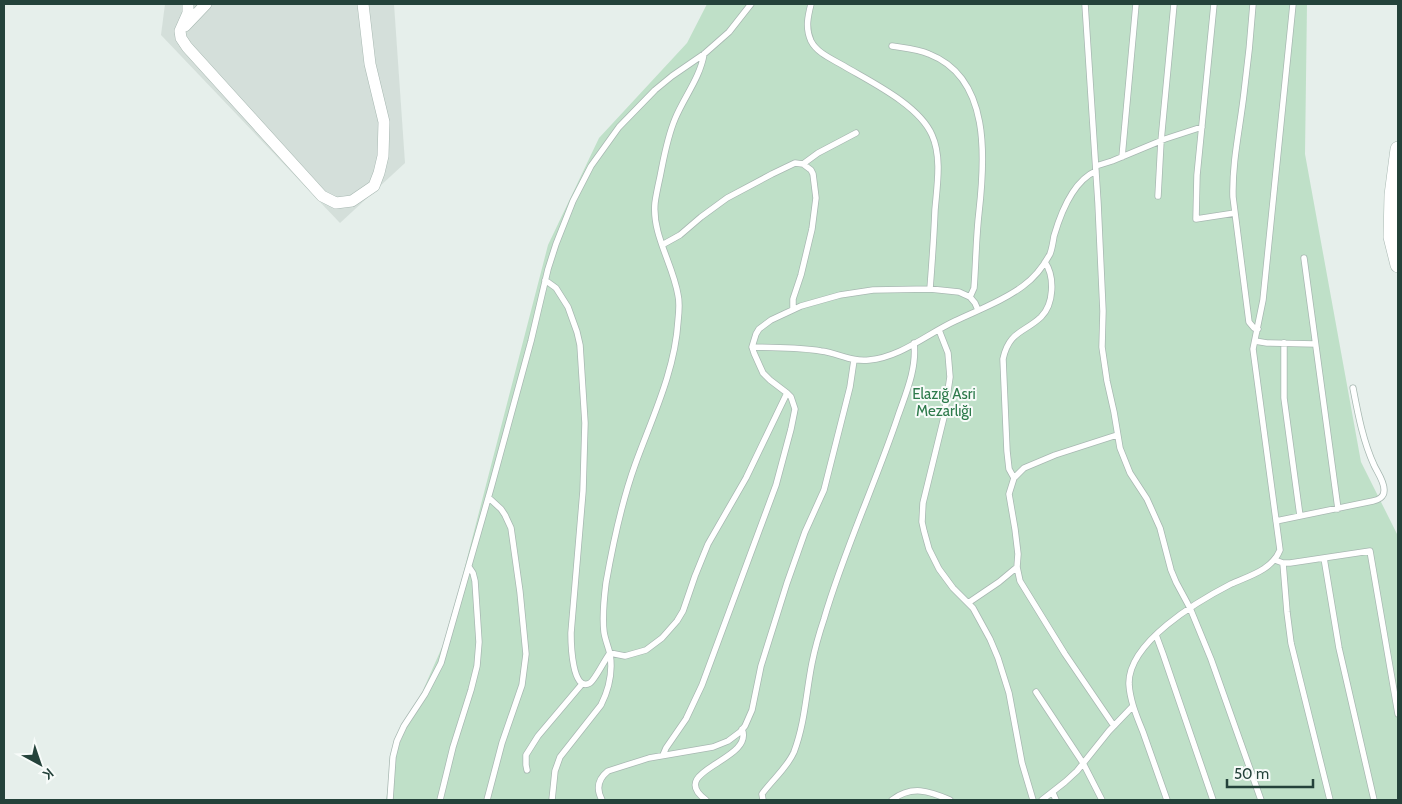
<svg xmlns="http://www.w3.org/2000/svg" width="1402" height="804" font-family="Cabin,sans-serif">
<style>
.built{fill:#d4dfda}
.green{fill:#bfe0c8}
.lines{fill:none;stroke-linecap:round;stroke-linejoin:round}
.service-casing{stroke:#a8b8b2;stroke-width:7}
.minor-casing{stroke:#a8b8b2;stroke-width:12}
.tertiary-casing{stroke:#a8b8b2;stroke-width:16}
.service{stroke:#fff;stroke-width:5.5}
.minor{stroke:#fff;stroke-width:11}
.tertiary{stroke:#fff;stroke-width:15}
.labels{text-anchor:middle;stroke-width:4;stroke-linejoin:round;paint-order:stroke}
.park-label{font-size:15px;fill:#2d7a4b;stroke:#f7fbf9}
</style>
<rect width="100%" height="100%" fill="#e6efeb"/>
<path class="built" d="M165,4H394L405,163L340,223L161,35Z"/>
<path class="green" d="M707,4H1307L1305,154L1361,462L1398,536V800H386L393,758L447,636L548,245L599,138L687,43Z"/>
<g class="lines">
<defs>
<path id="service" d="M811,4C808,16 805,28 811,41C817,53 832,59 844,66C871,82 919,105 932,135C942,157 937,186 935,210C934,236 932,263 930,289
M1085,4L1098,203L1103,311L1102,347L1107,381L1114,412L1120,448L1130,473L1147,499L1160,528L1171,570L1176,582L1190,608L1211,659L1261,800
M1214,4L1197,175L1196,219L1235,213
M1253,4C1251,33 1248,63 1244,93C1240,128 1232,162 1233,197L1249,322L1254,328L1258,329
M892,46C904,48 918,49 929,54C991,78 985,159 979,212C976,237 976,263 974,288L970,297
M1122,157L1136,4
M803,164L818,153L856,133
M1096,166L1112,161L1165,139L1202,127
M1158,196L1161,141L1174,4
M662,245L680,235L701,217L727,198L772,174L795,163L803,164L811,170L813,174L816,198L812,229L801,275L793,299V309
M1304,258L1338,509
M545,280L556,288L568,307L577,332L580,345L585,423L583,491L571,633C571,643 572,693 590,683C595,680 605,659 610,653L625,656L646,650L662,638L677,621L683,611L695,576L708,544L746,478L787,393
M939,330L948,353L950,377L944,417L923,503L922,522L924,531L929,549L939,569L953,588L973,608L990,639L998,658L1009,693L1022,763L1033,800
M1255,341L1267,343L1315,344
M1284,343V398L1300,516
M752,347C775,348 798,347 821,351C838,353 851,362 869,360C901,357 927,334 955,321C978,310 1003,301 1023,286C1034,278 1043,267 1050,254C1052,249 1053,242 1054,236C1061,212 1073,181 1096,171
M1014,478L1009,469L1007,451L1003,359C1009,331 1024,333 1041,317C1054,304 1055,277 1045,262
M1276,521L1373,501C1378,500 1384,497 1384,491C1385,482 1377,472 1374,465C1363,441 1358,414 1353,388
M1324,558L1339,648L1374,800
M1275,560L1283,563H1290L1370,551L1398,714
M1283,563L1287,612L1291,643L1330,800
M968,603L999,582L1017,567
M1156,635L1163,654L1213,800
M1036,692L1083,763L1102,800
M1114,726L1065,654L1020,581L1017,567L1018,554L1015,529L1009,494L1014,478L1024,468L1055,455L1117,435
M663,755L666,748L686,719L702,685L776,485L791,429L795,409L791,397L787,393L770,380L763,373L754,353L752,347L756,334L759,329L771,320L801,306L840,295L873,290L930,289L959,292L970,297L975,303L978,310
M527,770L526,765V755L538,736L582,684
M1053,793L1056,800
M390,800L393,757L397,741L404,726L425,694L441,663L491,488L531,341L548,269L556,244L573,201L591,166L619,127L655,90L672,76L704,54L729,32L751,4
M440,800L453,747L471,690L477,666L479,642L475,581L473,573L469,567
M487,800L502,743L522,685L526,654L520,592L511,528L505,515L501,509L489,498
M552,800L555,771L560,757L601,705C609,689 613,672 610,654C608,646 605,639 604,632C602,616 604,599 606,583C613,543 621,504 635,465C652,418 675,371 678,321C679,312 680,303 678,295C673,264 652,235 655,203C656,195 658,186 660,177C664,157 667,138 675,119C684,97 700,78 704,54
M602,800C596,789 598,779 608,771L649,758L713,747L728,741L740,732L745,726L752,710L761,666L787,583L805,532L824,490L850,387L854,360
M706,800C665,770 755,761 742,729
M763,800L762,794C772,780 787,768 794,752C805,723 806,693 812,663C815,648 819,634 824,619C844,550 875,485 898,416C906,393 917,368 914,343
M892,800C912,785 929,791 950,800
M1042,800L1065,782L1077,771L1109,731L1133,706
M1167,800C1159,777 1151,755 1143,732C1137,717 1130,701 1129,684C1128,642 1198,601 1231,584C1249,576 1272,570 1280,550L1253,349L1263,300L1293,4"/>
<path id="minor" d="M188,4V13L180,31L181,38L187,47L322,196L336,203L352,201L374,186L379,173L383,156L384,122L370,64L363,4
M185,26L206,4"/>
<path id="tertiary" d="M1398,149L1392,195L1391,237L1398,265"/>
</defs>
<use href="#service" class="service-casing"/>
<use href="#minor" class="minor-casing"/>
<use href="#tertiary" class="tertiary-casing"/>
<use href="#service" class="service"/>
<use href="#minor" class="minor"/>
<use href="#tertiary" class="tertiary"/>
</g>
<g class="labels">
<g class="park-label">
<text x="944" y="399">Elazığ Asri<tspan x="944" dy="17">Mezarlığı</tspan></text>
</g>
</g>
<rect width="1402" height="804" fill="none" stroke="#24423a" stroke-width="10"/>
<g transform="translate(40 764) rotate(140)" stroke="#f7fbf9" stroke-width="4" paint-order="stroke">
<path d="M0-4L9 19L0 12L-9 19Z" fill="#24423a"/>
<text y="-8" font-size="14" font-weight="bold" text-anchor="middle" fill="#24423a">K</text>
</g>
<path d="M1227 779v8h86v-8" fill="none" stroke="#24423a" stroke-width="2.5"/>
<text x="1234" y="779" font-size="15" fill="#24423a" stroke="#f7fbf9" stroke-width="4" paint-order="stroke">50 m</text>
</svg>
